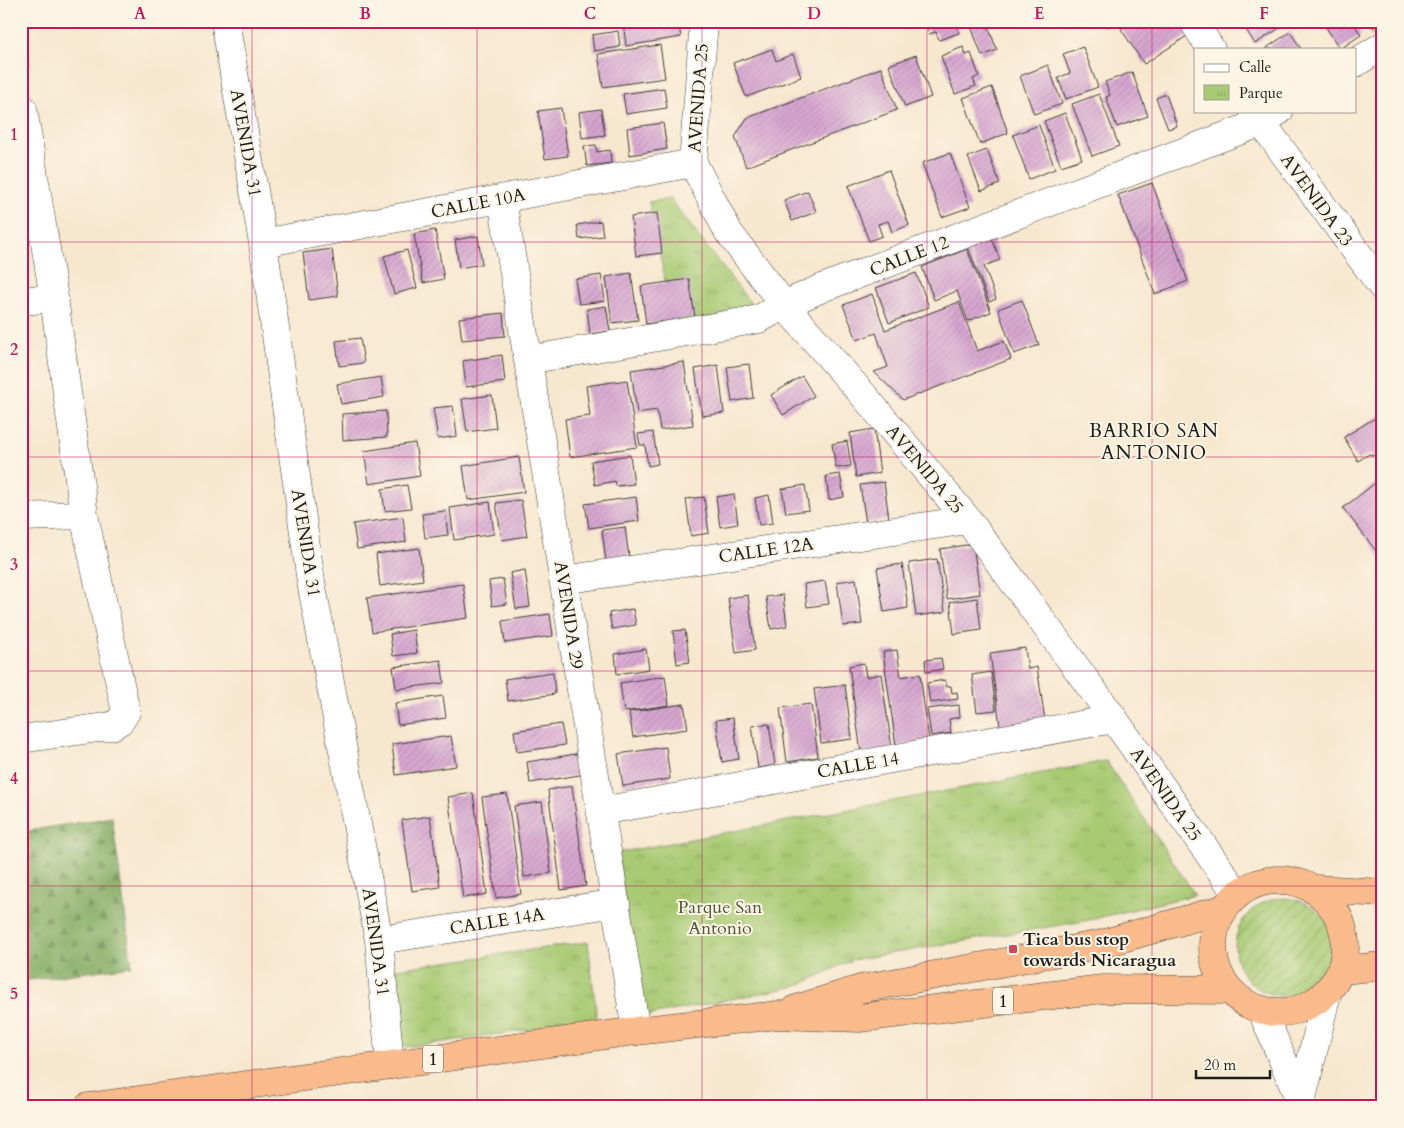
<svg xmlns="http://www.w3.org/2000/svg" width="1404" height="1128" font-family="Cardo,serif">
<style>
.forest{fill:url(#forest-firs);stroke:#516540}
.park{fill:url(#park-tufts);stroke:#627348}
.garden{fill:url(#garden-furrows);stroke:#627348}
.building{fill:url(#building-hatch)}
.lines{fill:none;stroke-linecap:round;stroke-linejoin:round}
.minor-casing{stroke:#3d3a37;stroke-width:29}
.highway-casing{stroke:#3d3a37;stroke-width:29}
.minor{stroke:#fff;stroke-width:28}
.highway{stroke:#fabb8c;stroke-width:28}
.grid{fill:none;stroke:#c2185b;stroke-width:1;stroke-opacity:0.55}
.poi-dot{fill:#d1495b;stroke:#fcf5e5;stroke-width:2}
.labels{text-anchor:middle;stroke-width:4;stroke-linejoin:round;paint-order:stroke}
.shield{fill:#fcf5e5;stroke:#5f5d58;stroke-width:1}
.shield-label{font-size:16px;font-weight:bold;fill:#1c1c1c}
.street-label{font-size:18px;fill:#1c1c1c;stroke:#fcf5e5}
.park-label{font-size:18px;fill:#4d593a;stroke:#fcf5e5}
.poi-label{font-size:18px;font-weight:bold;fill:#1c1c1c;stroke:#fcf5e5;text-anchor:start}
.neighbourhood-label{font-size:19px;letter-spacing:1px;fill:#1c1c1c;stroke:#fcf5e5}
.neatline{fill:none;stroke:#c2185b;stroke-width:2}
.grid-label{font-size:16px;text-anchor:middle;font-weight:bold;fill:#c2185b}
</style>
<defs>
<pattern id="forest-firs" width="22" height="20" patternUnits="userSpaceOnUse" patternTransform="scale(1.25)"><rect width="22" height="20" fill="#86ae65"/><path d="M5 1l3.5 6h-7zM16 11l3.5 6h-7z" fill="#6d8d52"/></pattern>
<pattern id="park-tufts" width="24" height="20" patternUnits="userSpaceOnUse" patternTransform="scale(1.25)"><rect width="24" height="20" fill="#a8ca73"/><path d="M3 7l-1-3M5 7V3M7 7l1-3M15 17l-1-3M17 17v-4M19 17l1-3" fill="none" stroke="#90ad63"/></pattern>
<pattern id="garden-furrows" width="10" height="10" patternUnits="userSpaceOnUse" patternTransform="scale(1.25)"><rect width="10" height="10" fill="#a8ca73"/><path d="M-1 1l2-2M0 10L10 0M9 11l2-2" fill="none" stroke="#90ad63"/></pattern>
<pattern id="building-hatch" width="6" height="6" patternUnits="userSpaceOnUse" patternTransform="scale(1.25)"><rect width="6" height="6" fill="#d7a6d1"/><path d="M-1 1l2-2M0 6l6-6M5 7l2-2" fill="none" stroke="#b88eb3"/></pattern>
</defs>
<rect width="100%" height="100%" fill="#fcf5e5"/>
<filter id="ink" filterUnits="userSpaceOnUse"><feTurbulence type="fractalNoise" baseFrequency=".02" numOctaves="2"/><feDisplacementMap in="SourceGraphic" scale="10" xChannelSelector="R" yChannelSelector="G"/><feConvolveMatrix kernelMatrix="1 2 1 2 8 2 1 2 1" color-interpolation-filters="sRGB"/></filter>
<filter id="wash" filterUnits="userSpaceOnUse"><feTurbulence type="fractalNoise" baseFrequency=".0096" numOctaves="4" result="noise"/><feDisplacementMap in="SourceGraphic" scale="20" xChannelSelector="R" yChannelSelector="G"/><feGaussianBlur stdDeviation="1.12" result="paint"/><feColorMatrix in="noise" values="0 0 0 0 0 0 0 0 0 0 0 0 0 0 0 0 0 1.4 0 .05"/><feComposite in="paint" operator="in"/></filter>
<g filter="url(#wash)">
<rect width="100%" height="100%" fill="#f7e7cf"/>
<path class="forest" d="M112,817L132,966L21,981V832Z"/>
<path class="park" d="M21,21L30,65L21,67Z
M1363,21H1383V27L1371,34Z
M670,199L755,309L675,329L649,202Z
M1106,761L1195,895L1084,921L852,960L797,986L641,1017L617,853Z
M588,942L597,1020L401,1048L389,970Z"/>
<path class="garden" d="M1235 947a49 49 0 1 1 98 0a49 49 0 1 1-98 0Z"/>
<g id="blocks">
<path class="building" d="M623,21H678L681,37L626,46Z
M925,21H955L959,33L939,40L936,32L929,34Z
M969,21H986L997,50L982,56Z
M1103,21H1117L1107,27Z
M1132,21H1186L1193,32L1144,64L1121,29Z
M1255,21H1290L1255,44L1245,28Z
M1322,21H1352L1361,35L1340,49Z
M618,31L620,47L594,51L592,35Z
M1290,32L1301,49H1265Z
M660,45L665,78L603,87L598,54Z
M963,47L966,55L971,53L979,76L973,79L976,86L955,94L941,56Z
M1083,47L1098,87L1066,99L1058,78L1070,73L1063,54Z
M772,49L776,61L793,54L801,77L746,97L733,63Z
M916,55L931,97L905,107L889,65Z
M1048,65L1062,104L1034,114L1020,76Z
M881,68L897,110L746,167L735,137L747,118Z
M1132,72L1148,116L1117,127L1106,97L1110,95L1105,82Z
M992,87L1008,133L980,144L963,98Z
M664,88L667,108L626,114L623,94Z
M1099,94L1119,146L1092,156L1072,104Z
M1166,94L1177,126L1168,129L1156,98Z
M561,108L568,156L545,159L538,111Z
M601,109L605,135L582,138L579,112Z
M1065,113L1082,159L1061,166L1044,121Z
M663,123L667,149L630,155L627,128Z
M1039,125L1055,169L1029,179L1013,135Z
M596,145L597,152L610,150L611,163L587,166L584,146Z
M987,150L1000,184L981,191L968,157Z
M950,153L970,207L942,217L922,163Z
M889,170L909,225L892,232L888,221L878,224L882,236L869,241L848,186Z
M1152,183L1188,281L1155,294L1118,195Z
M808,191L816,212L792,221L784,200Z
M657,213L662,253L636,256L631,217Z
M601,221L603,236L579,239L577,225Z
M435,230L444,279L423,283L414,234Z
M478,236L482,264L459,268L455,240Z
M992,238L1000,260L984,266L996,299L989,302L968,247Z
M332,249L338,296L309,300L303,253Z
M967,249L991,312L968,321L957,291L934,300L922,267Z
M407,250L417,288L394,294L384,256Z
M631,273L638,320L612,323L606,277Z
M916,273L929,307L889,323L876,288Z
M601,275L605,301L579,304L575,279Z
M689,279L695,317L646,324L641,286Z
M872,294L885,330L959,302L977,351L1004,341L1011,359L903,400L874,372L888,367L876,333L857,340L843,305Z
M1022,300L1039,345L1014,354L998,309Z
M606,306L610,331L590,334L587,309Z
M503,313L505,336L462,340L459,318Z
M360,338L364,363L339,366L336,341Z
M502,355L505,382L466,387L463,361Z
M684,362L693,425L660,430L657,410L637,413L631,370Z
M749,364L753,398L732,402L727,367Z
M718,365L724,413L702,416L695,369Z
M802,376L814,396L783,415L771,395Z
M381,377L384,397L341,404L337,384Z
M627,380L637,447L570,457L565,419L590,416L586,386Z
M492,395L496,428L467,432L462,399Z
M453,406L457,436L438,439L433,408Z
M386,411L387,437L343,440L342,414Z
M1383,413V447L1380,457L1369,454L1358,461L1344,437Z
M874,429L880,473L856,477L850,433Z
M653,432L658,464L648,466L645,445H640L638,434Z
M847,441L851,466L836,468L832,444Z
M415,443L420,476L369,484L364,451Z
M630,455L634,484L616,486L615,481L595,485L591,461Z
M519,457L524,492L468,500L463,466Z
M840,474L844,497L829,500L826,476Z
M1383,477V560L1343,508Z
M884,482L889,519L866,523L860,485Z
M407,485L411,508L385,511L382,489Z
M805,485L809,510L786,513L782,489Z
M734,494L738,524L720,527L716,497Z
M769,495L773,523L759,525L755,498Z
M636,497L639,521L589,528L585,504Z
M704,497L709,533L691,536L686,499Z
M521,500L527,536L502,540L496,503Z
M490,502L494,534L454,540L450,508Z
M445,511L448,535L425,538L422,514Z
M403,517L406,542L357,549L353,524Z
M625,527L629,558L606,562L602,530Z
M973,544L980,594L947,599L940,549Z
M419,548L423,580L380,586L376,554Z
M937,559L945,612L916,616L909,563Z
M902,564L908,608L884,612L877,568Z
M525,570L530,607L516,609L510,573Z
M503,579L507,604L492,606L489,581Z
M856,579L862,624L843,626L837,582Z
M825,581L829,604L807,607L804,584Z
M463,584L468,618L372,632L367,598Z
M748,595L755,650L736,653L728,598Z
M783,595L787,626L771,629L766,597Z
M977,598L981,630L954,634L950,602Z
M633,609L636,625L612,629L609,613Z
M550,614L553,636L505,643L502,621Z
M414,630L417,653L393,656L390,634Z
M685,630L690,662L677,664L673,631Z
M1025,648L1028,669L1037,667L1046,727L1001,733L990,653Z
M646,649L649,669L617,674L615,654Z
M897,650L901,677L920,674L929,741L896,746L883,652Z
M941,658L943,669L926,672L925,660Z
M441,660L444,683L396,689L393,667Z
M864,663L866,677L881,674L892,749L861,753L849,666Z
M553,672L555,694L508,701L505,679Z
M991,672L996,710L977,712L972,675Z
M665,676L669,705L624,712L620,683Z
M945,680L946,687L951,686L952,693L957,692L958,699L930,703L927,683Z
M845,685L852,739L821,743L814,689Z
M443,696L446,718L398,725L395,703Z
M684,704L688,729L633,737L629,712Z
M811,704L818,757L787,762L780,708Z
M959,705L960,717L949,719L951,733L931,736L927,709Z
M733,718L739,759L722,762L716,720Z
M561,724L565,745L517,752L514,731Z
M769,724L775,765L758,768L752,726Z
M451,736L456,766L396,775L392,744Z
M666,747L670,779L623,786L618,754Z
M582,753L586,774L530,783L527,762Z
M572,786L586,886L561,890L548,790Z
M473,793L487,894L463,898L448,797Z
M507,794L521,894L496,898L482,797Z
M542,802L551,873L524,877L514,806Z
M430,816L440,887L412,891L402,820Z"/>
</g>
</g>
<g filter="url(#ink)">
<use href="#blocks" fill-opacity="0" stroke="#3d3a37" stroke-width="1"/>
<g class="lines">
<defs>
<path id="minor" d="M225,21L263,243L311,582L379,940L390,1065
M704,21L693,163L729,233L784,305L865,397L968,520L1114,719L1237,894
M1193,21L1211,49
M1355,63L1383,46
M21,107L23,109L54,298L84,515L126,712L120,721L112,726L21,739
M1253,111L1383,288
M502,199L636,1031
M263,243L693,163
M21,301L54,298
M528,360L759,319L784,305L822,288L1260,123L1279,111
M21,517L84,515
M563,580L968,520
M601,811L1114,719
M379,940L616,903
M1262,1011L1301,1103
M1300,1107L1327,993"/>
<path id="highway" d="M1213 946a66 66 0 1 1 132 0a66 66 0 1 1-132 0Z
M1316,889L1383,893
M1342,970L1383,966
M796,1009L860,989L1102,944L1223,909
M88,1107L636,1031L778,1015L859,1018L1103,989L1229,990"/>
</defs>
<use href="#minor" class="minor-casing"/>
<use href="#highway" class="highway-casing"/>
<use href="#minor" class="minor"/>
<use href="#highway" class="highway"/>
</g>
</g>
<path class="grid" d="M252,21V1107M477,21V1107M702,21V1107M927,21V1107M1152,21V1107M21,242H1383M21,457H1383M21,671H1383M21,886H1383"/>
<rect class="poi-dot" x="1008" y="944" width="10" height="10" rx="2.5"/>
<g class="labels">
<g class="shield">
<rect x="993" y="987.5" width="20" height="27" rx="4"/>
<rect x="423" y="1045.5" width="20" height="27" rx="4"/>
</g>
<g class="shield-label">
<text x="1003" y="1007">1</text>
<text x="433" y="1065">1</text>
</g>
<g class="street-label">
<text transform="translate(698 98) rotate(-86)" y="6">AVENIDA 25</text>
<text transform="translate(246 143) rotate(80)" y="6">AVENIDA 31</text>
<text transform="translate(1317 200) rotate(54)" y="6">AVENIDA 23</text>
<text transform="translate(478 203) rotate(-11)" y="6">CALLE 10A</text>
<text transform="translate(909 256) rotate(-21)" y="6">CALLE 12</text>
<text transform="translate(925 469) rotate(50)" y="6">AVENIDA 25</text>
<text transform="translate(306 543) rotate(81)" y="6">AVENIDA 31</text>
<text transform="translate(766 550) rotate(-8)" y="6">CALLE 12A</text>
<text transform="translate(569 615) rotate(81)" y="6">AVENIDA 29</text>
<text transform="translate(858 765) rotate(-10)" y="6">CALLE 14</text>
<text transform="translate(1166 794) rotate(55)" y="6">AVENIDA 25</text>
<text transform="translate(497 921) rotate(-9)" y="6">CALLE 14A</text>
<text transform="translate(376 942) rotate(82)" y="6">AVENIDA 31</text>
</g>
<g class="park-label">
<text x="720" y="913">Parque San<tspan x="720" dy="21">Antonio</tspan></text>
</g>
<g class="poi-label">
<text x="1023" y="945">Tica bus stop<tspan x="1023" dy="21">towards Nicaragua</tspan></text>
</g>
<g class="neighbourhood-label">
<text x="1154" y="437">BARRIO SAN<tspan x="1154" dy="22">ANTONIO</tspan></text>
</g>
</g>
<rect width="1404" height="1128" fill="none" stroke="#fcf5e5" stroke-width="55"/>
<rect x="1194" y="48" width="162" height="65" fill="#fcf5e5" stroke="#a29e95"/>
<rect x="1204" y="64" width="25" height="8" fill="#ffffff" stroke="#a29e95"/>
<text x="1239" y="72" font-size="15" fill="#1c1c1c">Calle</text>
<rect x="1204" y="85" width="25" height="15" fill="url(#park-tufts)" stroke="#a29e95"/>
<text x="1239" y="98" font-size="15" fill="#1c1c1c">Parque</text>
<path d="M1196 1070v8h74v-8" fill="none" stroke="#1c1c1c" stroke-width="2.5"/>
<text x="1204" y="1070" font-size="15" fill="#1c1c1c" stroke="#fcf5e5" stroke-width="4" paint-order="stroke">20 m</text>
<rect x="28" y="28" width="1348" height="1072" class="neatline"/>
<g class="grid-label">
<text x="140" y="19">A</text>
<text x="365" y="19">B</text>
<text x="590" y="19">C</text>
<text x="814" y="19">D</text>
<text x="1039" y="19">E</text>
<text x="1264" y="19">F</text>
<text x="14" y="140">1</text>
<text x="14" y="355">2</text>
<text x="14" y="570">3</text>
<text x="14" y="784">4</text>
<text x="14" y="999">5</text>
</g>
</svg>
